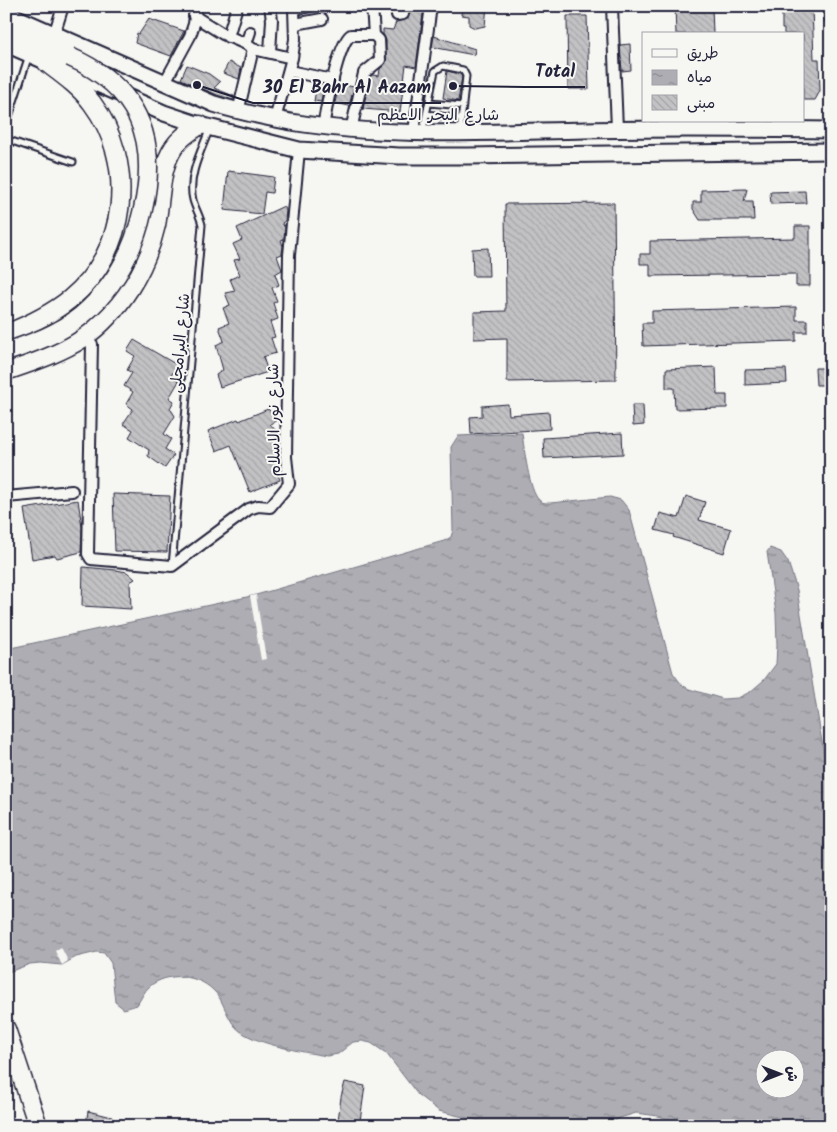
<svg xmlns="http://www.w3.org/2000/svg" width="837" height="1132" font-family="Kalam,'Playpen Sans Arabic',sans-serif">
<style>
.water{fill:url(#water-ripples);stroke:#757583;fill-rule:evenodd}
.pier{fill:#f6f6f2}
.building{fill:url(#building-back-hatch);stroke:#22223b}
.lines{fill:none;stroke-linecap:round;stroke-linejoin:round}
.lane-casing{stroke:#22223b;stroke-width:9}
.street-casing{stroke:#22223b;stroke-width:14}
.primary-casing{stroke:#22223b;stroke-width:19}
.highway-casing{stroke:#22223b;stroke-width:21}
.lane{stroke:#f6f6f2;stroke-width:5}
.street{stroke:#f6f6f2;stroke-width:10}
.primary{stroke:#f6f6f2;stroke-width:15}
.highway{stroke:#f6f6f2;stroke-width:18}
.highway-bridge-casing{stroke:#22223b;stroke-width:21;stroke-linecap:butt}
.highway-bridge{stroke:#f6f6f2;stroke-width:18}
.labels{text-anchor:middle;stroke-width:4;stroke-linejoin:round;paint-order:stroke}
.street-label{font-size:16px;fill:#22223b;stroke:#f6f6f2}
.leader{fill:none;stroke:#22223b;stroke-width:2}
.callout-dot{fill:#22223b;stroke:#f6f6f2;stroke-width:2}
.callout-label{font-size:18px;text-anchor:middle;font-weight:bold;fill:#22223b;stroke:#f6f6f2;stroke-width:4;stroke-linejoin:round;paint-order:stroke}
</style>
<defs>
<pattern id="water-ripples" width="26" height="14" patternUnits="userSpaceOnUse" patternTransform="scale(1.25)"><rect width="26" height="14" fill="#adadb3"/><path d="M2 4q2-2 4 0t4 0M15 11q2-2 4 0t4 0" fill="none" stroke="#8c8c93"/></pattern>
<pattern id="building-back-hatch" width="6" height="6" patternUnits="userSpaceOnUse" patternTransform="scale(1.25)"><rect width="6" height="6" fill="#c2c2c4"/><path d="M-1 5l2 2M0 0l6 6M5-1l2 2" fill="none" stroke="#a6a6a9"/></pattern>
</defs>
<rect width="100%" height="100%" fill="#f6f6f2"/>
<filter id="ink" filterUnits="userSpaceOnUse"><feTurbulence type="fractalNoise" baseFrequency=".02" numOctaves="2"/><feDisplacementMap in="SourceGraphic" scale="10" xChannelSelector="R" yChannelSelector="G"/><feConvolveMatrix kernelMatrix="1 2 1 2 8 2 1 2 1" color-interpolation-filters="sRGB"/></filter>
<g filter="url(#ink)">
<path class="water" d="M522,433C524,447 529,491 539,500C542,503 546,503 550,503L610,497L621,500L629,510L673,673L682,685L689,689L723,699L738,698L750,692L764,680L776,664L777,645L776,613L767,552L770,548L781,552L788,562L797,590L825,760L831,767V1126H693L658,1116L636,1113L620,1118L606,1126H499L439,1111L418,1095L386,1053L371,1043L362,1041L353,1042L338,1054L327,1056C303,1052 259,1045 240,1031C227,1022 224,999 213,990C197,974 167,972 150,986C144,991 141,999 137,1005L124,1009L115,1002L111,963L104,953L97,952L76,957L62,965L40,963L30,964L6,973V649L256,595L444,541L451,537L453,530L451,447L458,436ZM764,1060H794V1090H764Z"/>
<path class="pier" d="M256,595L266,659L261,660L250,596Z
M61,947L68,961L62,965L55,951Z"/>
<path class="building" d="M412,6H424L416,67L406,65L400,112L363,109L370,77L372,75L379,76L380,69L386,62V40L383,34V29L393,30L396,22L407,19Z
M462,6H487L485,26L475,28L469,25V16L461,15Z
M675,6H712L713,34H676Z
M782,9H812L814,59H819L820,91L815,100H803V34H784V29H782Z
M567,16H587L589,89H568Z
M149,19L184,31L171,56L135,43L137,33L139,34Z
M434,36L475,49L474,55L432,47Z
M630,44L631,70L622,71L620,45Z
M229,62L241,68L239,79L223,73Z
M187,65L209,74L220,82L214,88L234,96L233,100L217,95L181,79Z
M447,71L460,74L462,77L458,101L443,98Z
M317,84L324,85L321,102L314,101Z
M339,84L354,87L349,106L335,103Z
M228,171L274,177L272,193L265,192L262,214L224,210Z
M747,189L744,201H753L754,220H700L693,209V202H701V190Z
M805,191L806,203L771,204L770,192Z
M614,203L616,380L507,382V338L474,339V312L506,311L505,204Z
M284,206L286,210L285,221L282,223L285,228L284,239L281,240L283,246L282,254L277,256L282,270L275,274L279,285L272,288L277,301L273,303L278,319L270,322L275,337L271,338L276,353L263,357L268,372L220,387L216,375L223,370L216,345L224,341L219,327L229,323L223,308L230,305L225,293L235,291L230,279L240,275L234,260L240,259L233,244L242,240L237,228Z
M795,226H810V286H796V274L650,276V264H640V254H650V241L795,238Z
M488,248L489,276H473L472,249Z
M796,307V320H807V332H796V341L643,346L642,323H652V311Z
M134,340L177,365L171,376L179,381L169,398L174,401L170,408L175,416L164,434L171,439L165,449L174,455L165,468L148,456L149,450L129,437L133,430L123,424L133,409L126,404L133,392L124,386L132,373L127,370L135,356L127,351Z
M716,367L717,395H727V408L675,409L674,388H666V369Z
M815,368H831V385H816Z
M786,369L787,383L745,385V370Z
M508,404L509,415L549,412L550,429L471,434L470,417L482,416V406Z
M632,405H643L644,425L633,426Z
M268,409L272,413L276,421L270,424L277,432L276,438L279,449L280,465L275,467L280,480L250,492L231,445L216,451L208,431L238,419L239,421Z
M622,433L623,454L544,458L543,438Z
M113,494L170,496L167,552L115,551Z
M686,496L705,502L699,520L731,529L724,553L673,537L674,535L655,530L660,513L679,518Z
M78,500L82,527L81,552L57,558L55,555L32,559L24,509Z
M83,567L116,570L127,572L135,579L130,582L131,609L82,606Z
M345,1082L365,1086L360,1121H338L341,1097Z
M88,1111L112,1117L111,1126H86Z"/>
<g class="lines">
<defs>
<path id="lane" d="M429,103L463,106
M427,114L461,119
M6,126L29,55
M423,130L435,71L443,66L463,70L466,76L460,132
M6,139L73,162
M831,270V324
M172,566L202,225C200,216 195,208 193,200C187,177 202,149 210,128"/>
<path id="street" d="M270,6L272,20L270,52
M372,6L374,35
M612,6L617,129
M830,6L831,20
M397,15L403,14L405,6
M194,16L223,34L246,44L253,49L292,58
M295,24L322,19
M54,35L63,6
M228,37L237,6
M246,44L250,32
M289,71L333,80
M165,82L190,36L194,24L196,6
M238,112L253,49
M275,119L292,58L295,39L294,9L310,6
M323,127C326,110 338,42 351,35H374
M351,130L364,73L380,60L379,40L374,35
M414,132L431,6
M92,344L88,554L91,559L172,566L249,509L258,506L270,507L289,484L286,457L289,255L299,150
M6,497L72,491"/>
<path id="primary" d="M6,13L214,104C239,112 265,117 291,122C388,138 487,132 585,130C667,128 749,129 831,130
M6,44L164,113L200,125L299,150L399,156H468L831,151"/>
<path id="highway" d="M6,28L70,57
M6,334C29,325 50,315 70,299C128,252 137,163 92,103C80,87 63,75 47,63
M6,371C32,362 60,353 83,338C120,312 146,269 156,225C161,200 159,169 174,147C180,138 190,131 200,125
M6,1029L38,1126"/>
</defs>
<use href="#lane" class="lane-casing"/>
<use href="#street" class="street-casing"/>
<use href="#primary" class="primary-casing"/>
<use href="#highway" class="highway-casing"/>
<use href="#lane" class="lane"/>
<use href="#street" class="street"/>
<use href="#primary" class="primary"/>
<use href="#highway" class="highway"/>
<defs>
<path id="highway-bridge" d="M6,352C33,343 59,334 81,316C114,288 134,251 143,209C159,138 138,87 70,57"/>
</defs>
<use href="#highway-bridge" class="highway-bridge-casing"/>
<use href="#highway-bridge" class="highway-bridge"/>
</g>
</g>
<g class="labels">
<g class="street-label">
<text x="438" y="120">شارع البحر الاعظم</text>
<text transform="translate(179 343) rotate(-85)" y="6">شارع البرامجلى</text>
<text transform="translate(273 420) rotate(-91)" y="6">شارع نور الاسلام</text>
</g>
</g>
<path class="leader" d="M453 86L525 87H585M197 85L253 103H441"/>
<g class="callout-dot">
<circle cx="453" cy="86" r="5"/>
<circle cx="197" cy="85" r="5"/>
</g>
<g class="callout-label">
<text x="555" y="77">Total</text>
<text x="347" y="93">30 El Bahr Al Aazam</text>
</g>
<rect width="837" height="1132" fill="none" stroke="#f6f6f2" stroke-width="25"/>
<rect x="12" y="12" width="812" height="1107" fill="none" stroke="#22223b" stroke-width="2" filter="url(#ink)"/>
<rect x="642" y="32" width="162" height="90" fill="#f6f6f2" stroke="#a1a1a9"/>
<rect x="652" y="49" width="25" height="8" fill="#f6f6f2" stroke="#a1a1a9"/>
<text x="687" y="58" font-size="15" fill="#22223b">طريق</text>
<rect x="652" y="70" width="25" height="15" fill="url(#water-ripples)" stroke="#a1a1a9"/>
<text x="687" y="82" font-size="15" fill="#22223b">مياه</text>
<rect x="652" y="95" width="25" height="15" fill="url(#building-back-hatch)" stroke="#a1a1a9"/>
<text x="687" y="108" font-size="15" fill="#22223b">مبنى</text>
<g transform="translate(780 1074) rotate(90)"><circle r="24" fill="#f6f6f2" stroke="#a1a1a9"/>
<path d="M0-4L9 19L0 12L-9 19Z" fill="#22223b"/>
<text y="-8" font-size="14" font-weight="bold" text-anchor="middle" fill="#22223b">ش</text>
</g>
</svg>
